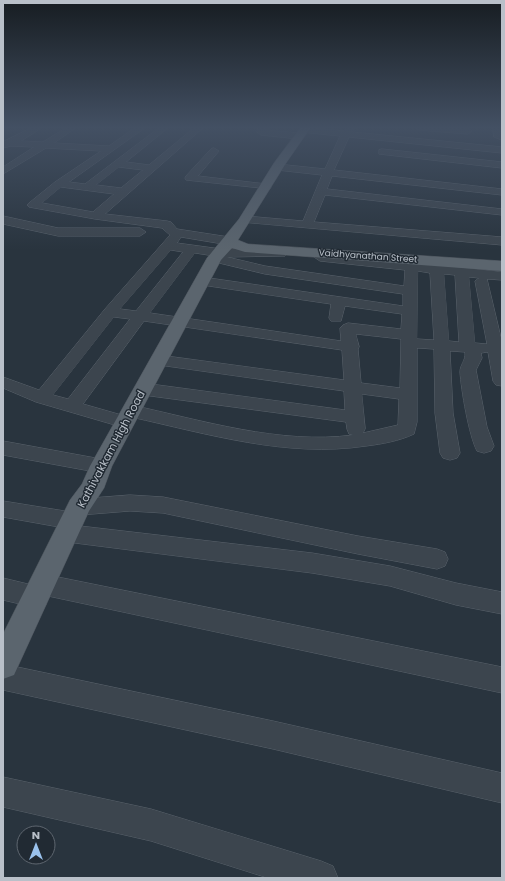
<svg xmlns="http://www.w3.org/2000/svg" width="505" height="881" font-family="Poppins,sans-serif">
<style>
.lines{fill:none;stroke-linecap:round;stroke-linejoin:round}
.minor-casing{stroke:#5a636c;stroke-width:1}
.major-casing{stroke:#49515a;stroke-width:1}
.minor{fill:#3c454e;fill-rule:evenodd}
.major{fill:#5b656e;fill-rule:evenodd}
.labels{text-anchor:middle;stroke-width:3;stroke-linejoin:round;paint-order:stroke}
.far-street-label{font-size:9px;fill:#b9c0c9;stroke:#212a33}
.street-label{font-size:11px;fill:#b9c0c9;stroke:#212a33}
</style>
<rect width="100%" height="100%" fill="#29343e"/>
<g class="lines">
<defs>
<path id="minor" d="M33,127H43L21,141L43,142L67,127H77L54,143L109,146L136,127H146L69,182L85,184L160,127H169L126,162L149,165L195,127H204L105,214L167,221L171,222L177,229L229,237L235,241L229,245L181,237L177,243L221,249H280L286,253L285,256L227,257L265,266L404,286L405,270L320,261L314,257L320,253L502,272V280L487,279L502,342V386L496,385L493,381L488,352L481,353L482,358L476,370L487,427L494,446L491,451L484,453L477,451C469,436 461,389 460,372C460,364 466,361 465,352L450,351L453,413L460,453L457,458L450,460L443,458L440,453L435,413L434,349L417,348V422L414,434C399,441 382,444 366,446C287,458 208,434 131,417L125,415L122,411L125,407L131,405C201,420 281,445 353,435L349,434L347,429L346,422L143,395L137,393L134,389L137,385L143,383L345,410L344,391L159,365L153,364L151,360L153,356L159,355L344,380L342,350L144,321L83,404L132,418L134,422L132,426L125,428L36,402L3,388V377L39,390L105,309L170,235L162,228L95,219L29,207L27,205L29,203L55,182L101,151L46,148L3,174V167L34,147L11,146L3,148V142ZM119,167L143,170L121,188L96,185ZM61,187L114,194L93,212L42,203ZM171,250L183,252L136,311L120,309ZM195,253L221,257L217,260L219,263L265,274L403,294V306L202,277L197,278L195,281L197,284L202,285L331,304L329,318L331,321H341L345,306L402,314L401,329L348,323L343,325L340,328L341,341L150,313ZM418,271L430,273L434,340L417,339ZM444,274L455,275L459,342L449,341ZM469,277L479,278L475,281L487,344L475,343ZM114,317L130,319L68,399L53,395ZM356,334L401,339L400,388L361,383L358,349L359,347ZM362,394L399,399L398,425L363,433L365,429Z
M259,127H267L265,130L299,133L304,136L299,139L261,135L256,131Z
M304,127L343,131L347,127H355L352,132L502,147V153L349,137L334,170L502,189V195L332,176L327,189L502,209V215L325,195L314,222L502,237V245L241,222L239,220L241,218L245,216L303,221L322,175L277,170L272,167L277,164L325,169L340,136L301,132L300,130Z
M415,127C427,127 465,124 472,131L468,134L419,130Z
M493,127H501L502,140L494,137Z
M214,148L219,151L198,176L266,184L271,187L270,189L186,180L185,178L186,176L211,149Z
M382,149L502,162V168L379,154V150Z
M3,216L58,228H140L146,232L140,236H58L3,224Z
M3,441L101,459L108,461L111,466L108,471L101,473L3,455Z
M130,495L163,497L358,536L437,549L445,552L448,559L445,566L437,569L358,554L163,513L130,511L80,515L83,521L80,526L312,553L390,566L456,583L502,592V614L456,605L390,586L312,573L67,542L59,539L56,533L59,527L3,517V501L71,512L68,507L72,501L79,499Z
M43,574L502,667V693L48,596L46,605L37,608L3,600V578L32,585L35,577Z
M3,664L273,721L502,773V803L273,749L3,690Z
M3,777L151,809L321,861L333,866L338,878H268L151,841L3,807Z"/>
<path id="major" d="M301,127H311L286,163L238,240L248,244L502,261V271L245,252L232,248L221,260L112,466L104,488L89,511L14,675L3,679V634L70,500L82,484L90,466L207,258L239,219L274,163Z"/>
</defs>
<use href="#minor" class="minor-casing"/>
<use href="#major" class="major-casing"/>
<use href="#minor" class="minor"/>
<use href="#major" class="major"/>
</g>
<linearGradient id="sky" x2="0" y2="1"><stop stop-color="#171d22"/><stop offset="0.51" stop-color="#435063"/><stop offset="1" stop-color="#435063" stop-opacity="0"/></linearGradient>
<rect width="505" height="250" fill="url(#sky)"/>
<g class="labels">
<g class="far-street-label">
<text transform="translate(368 256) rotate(4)" y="3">Vaidhyanathan Street</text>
</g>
<g class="street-label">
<text transform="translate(111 449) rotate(-62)" y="4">Kathivakkam High Road</text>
</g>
</g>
<rect width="505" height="881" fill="none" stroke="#b9c0c9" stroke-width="8"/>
<g transform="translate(36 845)"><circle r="19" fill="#212a33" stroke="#5e666f"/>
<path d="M0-3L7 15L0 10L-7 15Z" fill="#9ac2ed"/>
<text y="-6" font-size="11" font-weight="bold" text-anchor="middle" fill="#b9c0c9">N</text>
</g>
</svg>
